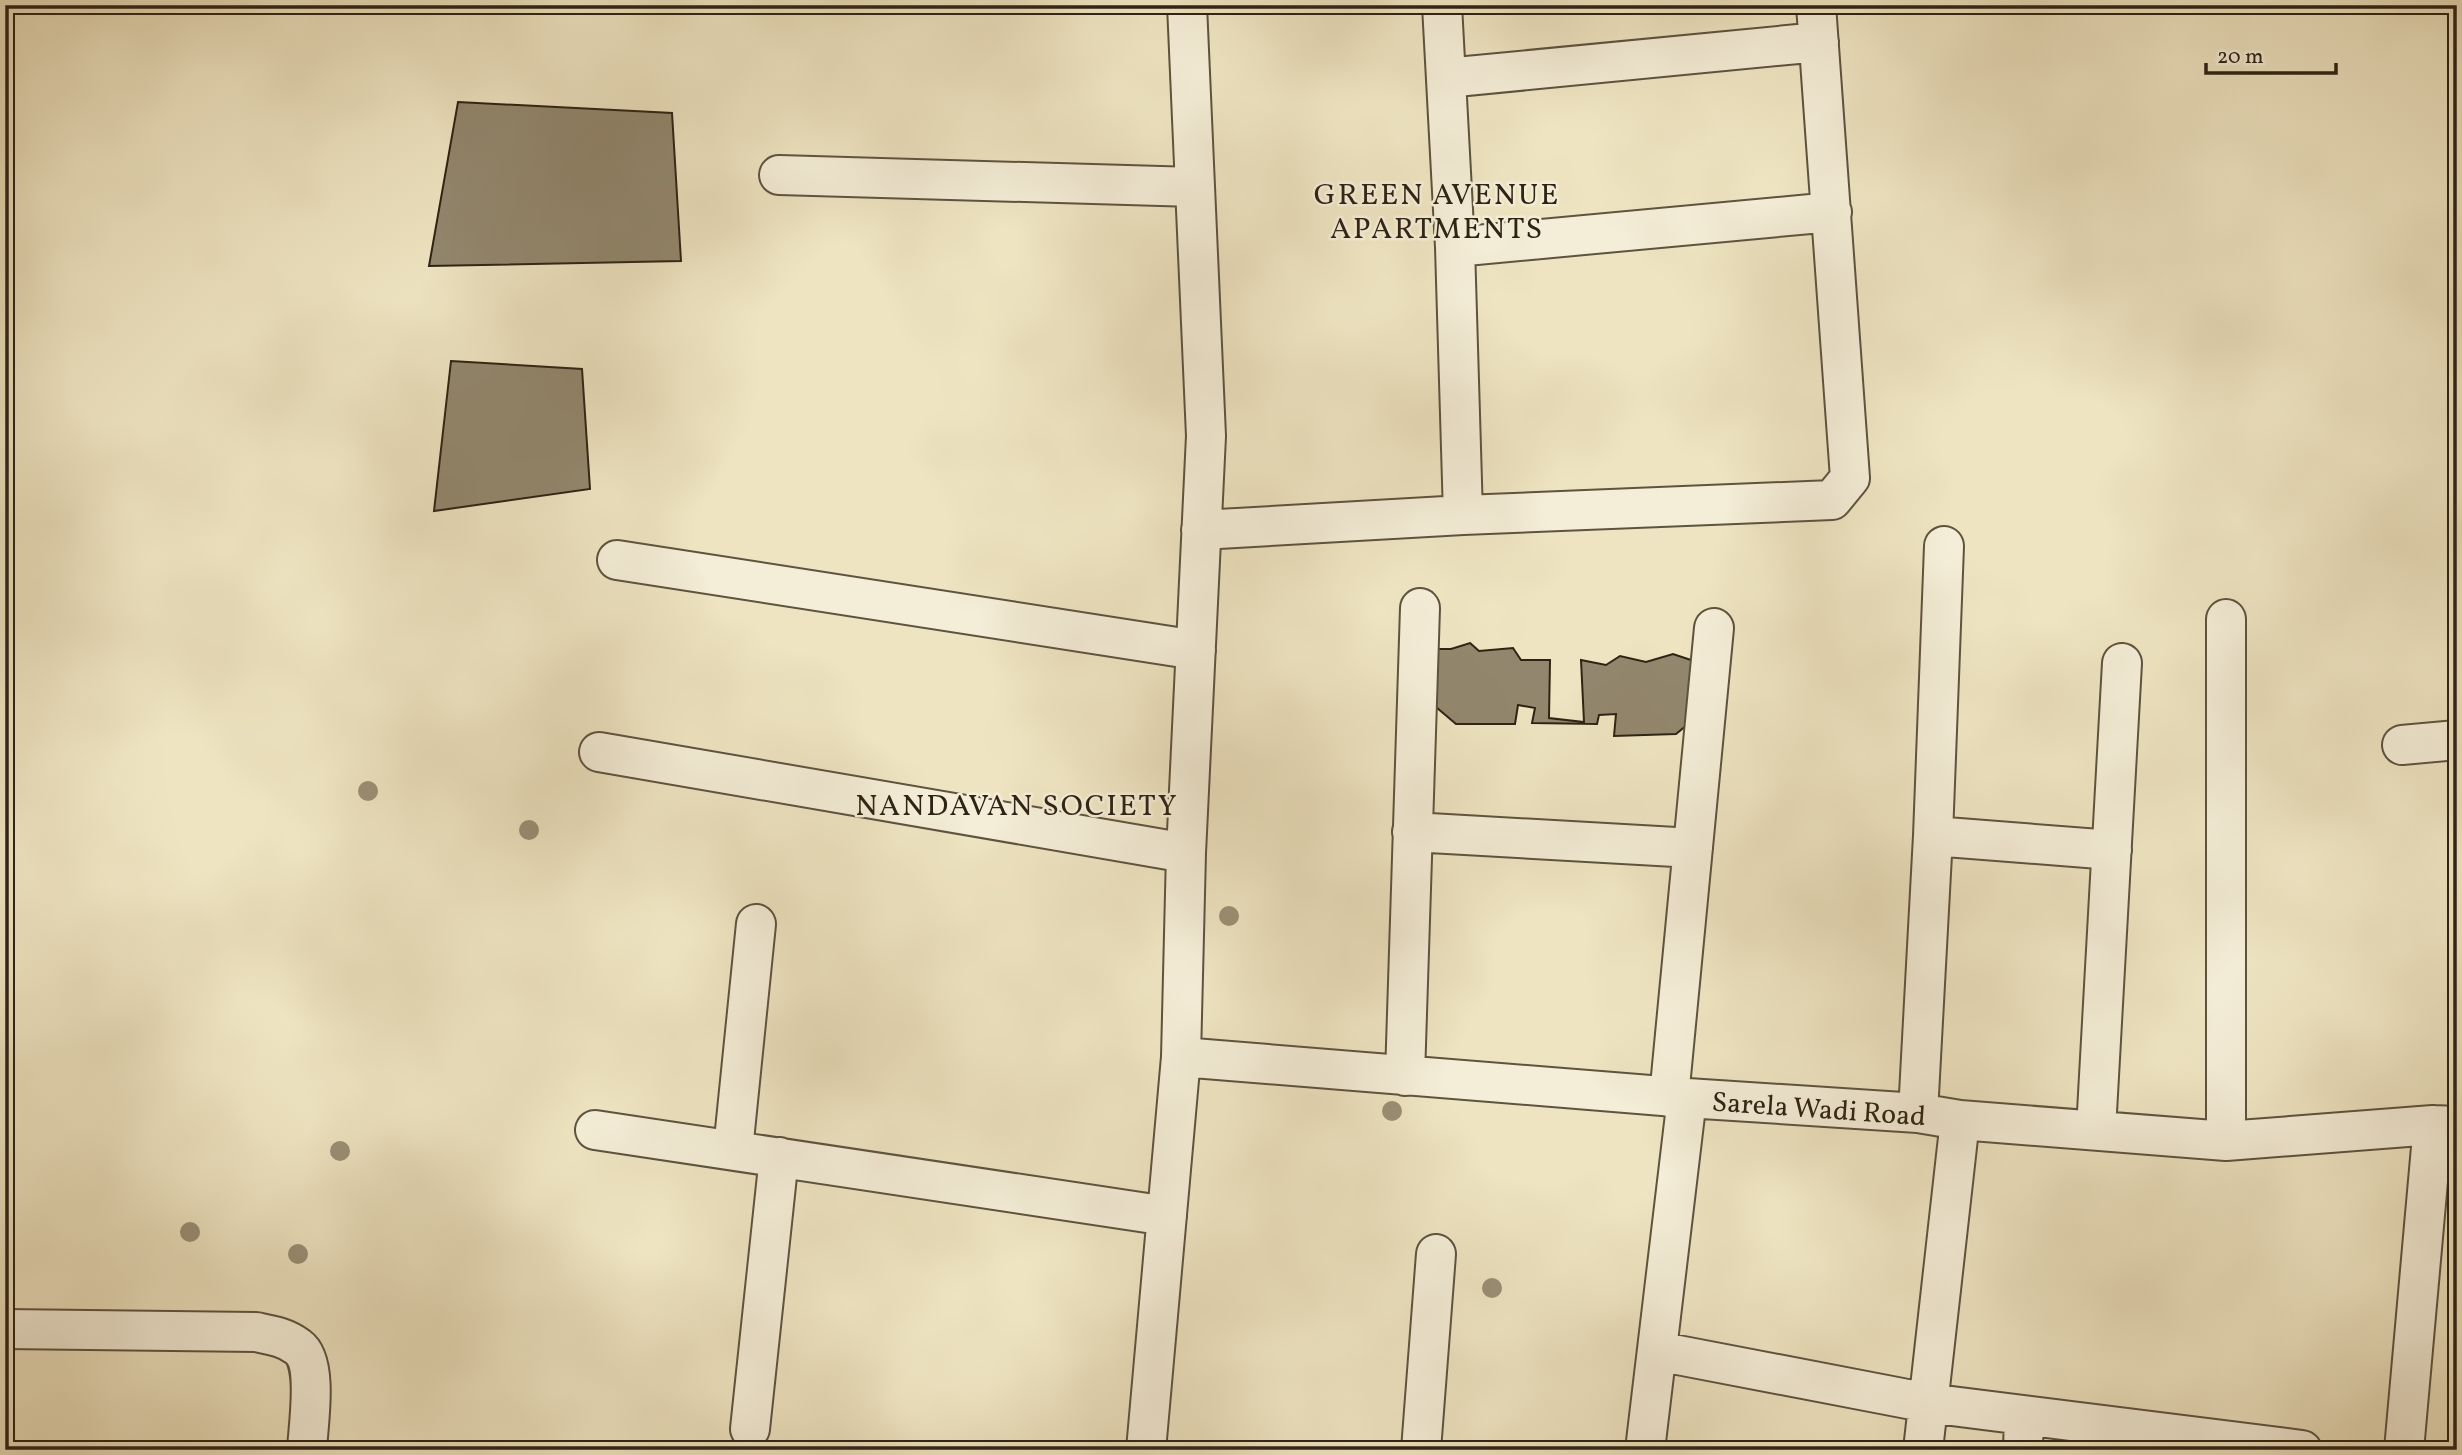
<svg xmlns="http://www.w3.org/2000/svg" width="2462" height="1455" font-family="Vollkorn,serif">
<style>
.building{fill:#92876e;stroke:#2e2314;stroke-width:2}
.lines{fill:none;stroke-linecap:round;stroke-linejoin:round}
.street-casing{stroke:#5e533f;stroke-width:42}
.street{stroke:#f4edd7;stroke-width:38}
.tree{fill:#9a9076}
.labels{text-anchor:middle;stroke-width:5;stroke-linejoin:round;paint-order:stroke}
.street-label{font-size:28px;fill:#2e2314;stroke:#f4edd7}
.neighbourhood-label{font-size:30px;letter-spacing:2px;fill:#2e2314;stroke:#f4edd7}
</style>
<rect width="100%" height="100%" fill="#eee4c1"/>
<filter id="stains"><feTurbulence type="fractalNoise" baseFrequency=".00286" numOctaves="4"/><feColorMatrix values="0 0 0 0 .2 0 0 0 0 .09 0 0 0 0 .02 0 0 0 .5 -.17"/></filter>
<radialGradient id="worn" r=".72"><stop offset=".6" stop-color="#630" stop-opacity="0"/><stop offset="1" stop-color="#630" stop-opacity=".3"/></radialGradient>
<path class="building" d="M458,102L672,113L681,261L429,266Z
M451,361L582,369L590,489L434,511Z
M1470,643L1479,651L1513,648L1521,660H1550L1549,718L1584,722L1581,660L1606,665L1620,656L1646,662L1673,654L1694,661L1693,720L1676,734L1614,736L1616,714L1599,715L1597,724L1532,723L1535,708L1518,705L1515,724H1456L1436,707L1437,649H1451Z"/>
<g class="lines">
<defs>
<path id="street" d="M1442,5L1455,247L1463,515L1832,500L1850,478L1816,5
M1446,78L1819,42
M779,175L1195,187
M1455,247L1832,212
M1201,530L1463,515
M617,560L1196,650
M2226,619V1141
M2402,745L2457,740
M599,752L1186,853
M1412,832L1693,848
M1933,836L2112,850
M1181,1057L1687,1098L1918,1113L1960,1120L2226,1141L2433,1125L2457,1126
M1405,1076L1420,608
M1669,1097L1714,628
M1918,1113L1933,836L1944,546
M595,1130L1167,1216
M2096,1130L2122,663
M733,1150L756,924
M5,1329L256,1332C271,1335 285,1337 298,1347C319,1362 308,1426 307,1450
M1657,1351L1928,1403L2302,1450
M750,1429L779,1157
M1146,1450L1181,1057L1186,853L1206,436L1187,5
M1421,1450L1436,1254
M1645,1450L1687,1098
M1923,1450L1960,1120
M2023,1450L2024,1416
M2404,1450L2433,1125"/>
</defs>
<use href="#street" class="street-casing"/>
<use href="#street" class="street"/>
</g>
<g class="tree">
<circle cx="368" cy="791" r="10"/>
<circle cx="529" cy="830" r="10"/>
<circle cx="1229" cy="916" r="10"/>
<circle cx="1392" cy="1111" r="10"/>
<circle cx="340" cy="1151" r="10"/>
<circle cx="190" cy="1232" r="10"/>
<circle cx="298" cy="1254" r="10"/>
<circle cx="1492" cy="1288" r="10"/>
</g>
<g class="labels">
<g class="street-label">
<text transform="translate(1819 1108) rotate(4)" y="10">Sarela Wadi Road</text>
</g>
<g class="neighbourhood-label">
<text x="1437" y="204">GREEN AVENUE<tspan x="1437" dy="34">APARTMENTS</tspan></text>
<text x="1017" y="815">NANDAVAN SOCIETY</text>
</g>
</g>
<rect width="2462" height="1455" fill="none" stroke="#eee4c1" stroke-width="28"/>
<rect x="7" y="7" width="2448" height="1441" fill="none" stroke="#2e2314" stroke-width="3.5"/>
<rect x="14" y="14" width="2434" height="1427" fill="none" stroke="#2e2314" stroke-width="2"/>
<path d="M2206 63v10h130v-10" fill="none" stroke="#2e2314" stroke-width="3.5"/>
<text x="2217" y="63" font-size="21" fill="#2e2314" stroke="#f4edd7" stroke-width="5" paint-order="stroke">20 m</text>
<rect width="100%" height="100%" filter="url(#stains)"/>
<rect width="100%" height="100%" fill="url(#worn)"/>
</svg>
